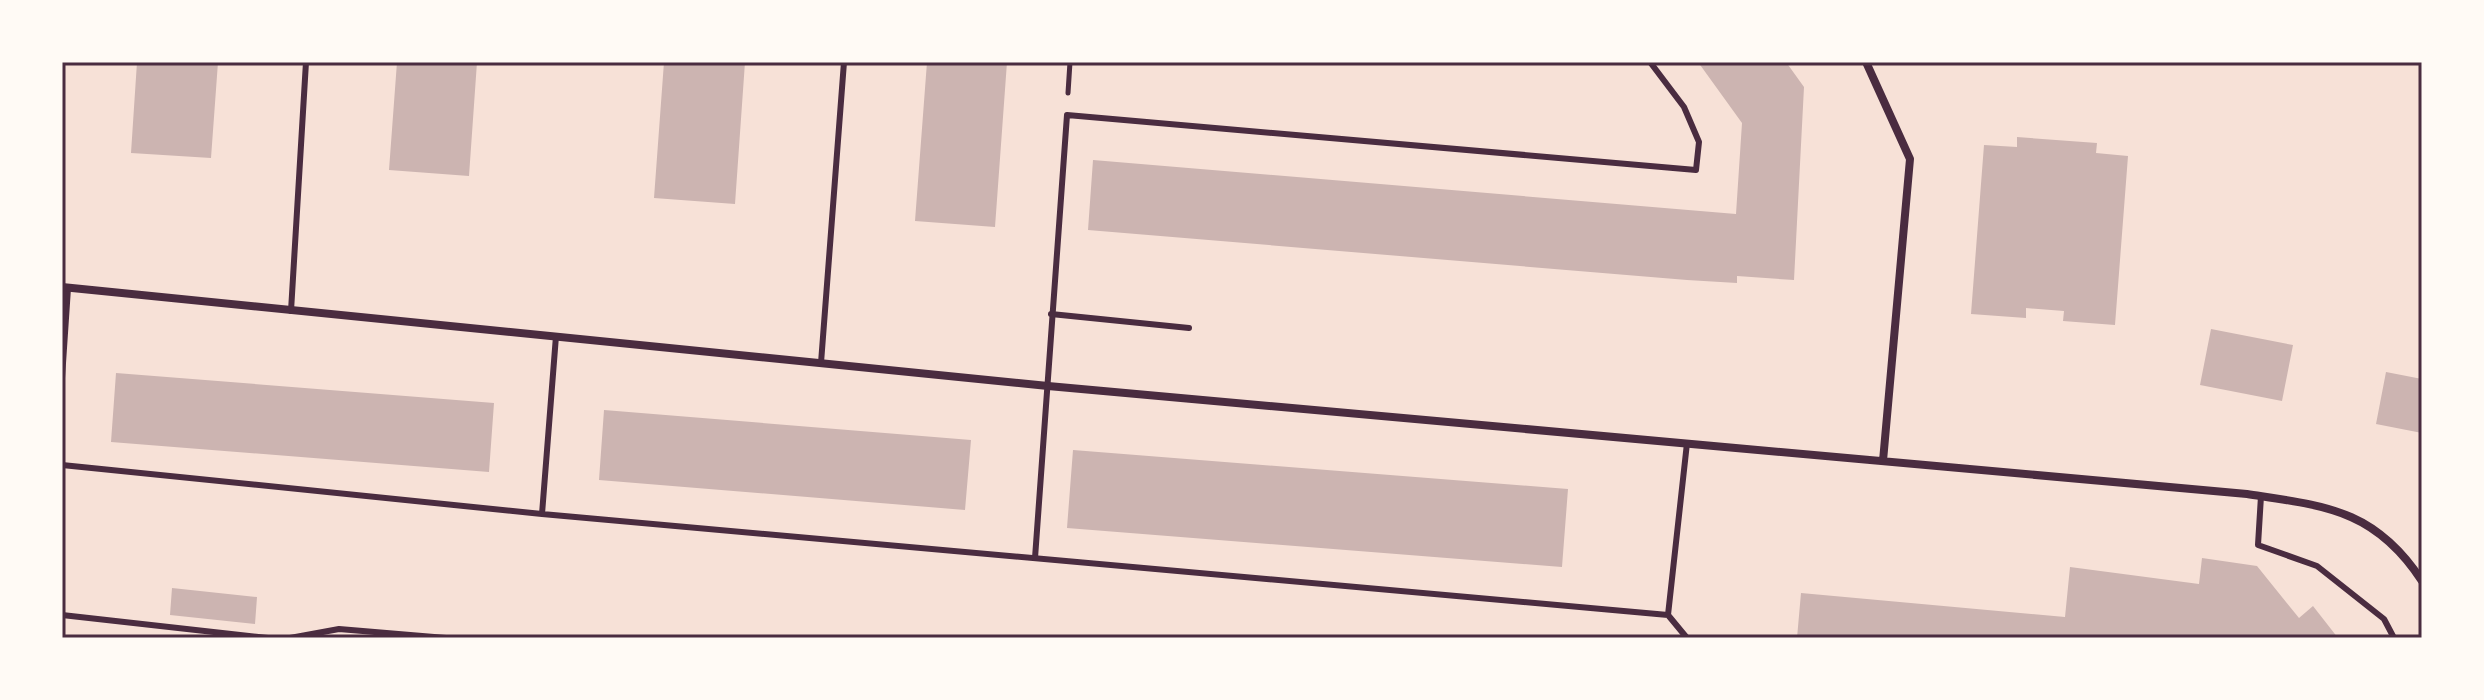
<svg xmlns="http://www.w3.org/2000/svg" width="2484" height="700" font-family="Raleway,sans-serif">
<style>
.building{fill:#ccb4b1}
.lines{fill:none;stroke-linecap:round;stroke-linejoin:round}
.path{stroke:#4a2c40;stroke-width:5}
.service{stroke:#4a2c40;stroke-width:6}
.minor{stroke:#4a2c40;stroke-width:8}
.neatline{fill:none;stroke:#4a2c40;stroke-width:3}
</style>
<rect width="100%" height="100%" fill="#f7e1d7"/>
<path class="building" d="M137,62H218L211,158L131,153Z
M397,62H477L469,176L389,170Z
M664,62H745L735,204L654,198Z
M927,62H1007L995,227L915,221Z
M1698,62H1786L1804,87L1794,280L1737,276V283L1687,280L1088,230L1093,160L1736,214L1742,123Z
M2017,137L2097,143L2096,153L2128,156L2115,325L2063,321L2064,311L2026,308V318L1971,314L1984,145L2017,147Z
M2211,329L2293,345L2282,401L2200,385Z
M2386,372L2422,379V433L2376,424Z
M116,373L494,403L489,472L111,442Z
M604,410L971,440L965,510L599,480Z
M1073,450L1568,489L1562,567L1067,528Z
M2202,558L2257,566L2299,618L2313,606L2338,638H1797L1801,593L2065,617L2070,567L2199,584Z
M172,588L257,597L255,624L170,615Z"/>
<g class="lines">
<path class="path" d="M1068,93L1070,62"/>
<path class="service" d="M291,311L306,62
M1051,314L1189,328
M821,363L844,62
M62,378L68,288
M62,465L542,514L1668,615
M2261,496L2258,545L2317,566L2384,619L2394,638
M542,514L556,336
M1035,558L1067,115L1696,170L1699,142L1684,107L1650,62
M62,615L268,638
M290,638L339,629L446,638
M1687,638L1668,615L1687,443"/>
<path class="minor" d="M1866,62L1910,159L1883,461
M62,287L1048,386L2247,494C2325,506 2375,509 2422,581"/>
</g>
<rect width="2484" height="700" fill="none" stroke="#fffaf5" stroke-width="128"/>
<rect x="64" y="64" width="2356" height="572" class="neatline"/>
</svg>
